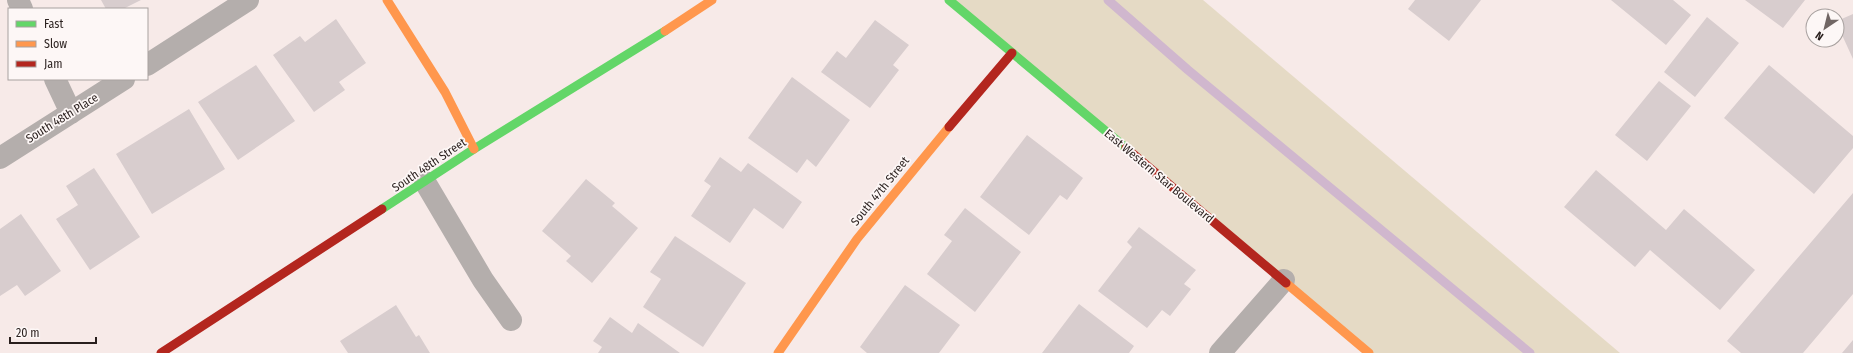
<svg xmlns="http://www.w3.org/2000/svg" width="1853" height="353" font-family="'Fira Sans Condensed',sans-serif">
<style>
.green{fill:#e5dac5}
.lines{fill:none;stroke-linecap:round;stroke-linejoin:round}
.stream{stroke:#d0b7ce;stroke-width:9}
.building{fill:#d8cdce}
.street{stroke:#b4aeac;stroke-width:22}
.fast{stroke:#63d668;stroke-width:9}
.slow{stroke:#ff974d;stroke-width:9}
.jam{stroke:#b3261e;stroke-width:9}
.labels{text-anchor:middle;stroke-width:3.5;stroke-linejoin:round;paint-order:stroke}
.street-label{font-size:12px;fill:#291f1d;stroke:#fdf7f6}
</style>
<rect width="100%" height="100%" fill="#f7eae8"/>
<path class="green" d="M949,0H1203L1620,353H1369Z"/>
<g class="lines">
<path class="stream" d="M1108,0L1188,70L1530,353"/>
</g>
<path class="building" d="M101,0H141L123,9H106Z
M1415,0H1481L1449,41L1408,9Z
M1611,0H1673L1691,15L1666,45Z
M1745,0H1805L1783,28Z
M1853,14V59L1837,24V21Z
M1707,17L1739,43L1695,97L1664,72Z
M336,19L366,63L339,82L345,90L314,112L273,55L300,36L305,42Z
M875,20L909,45L893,65L899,70L870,108L821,72L837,51L846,58Z
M256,65L295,121L238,160L198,102Z
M1769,65L1853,136V148L1814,194L1724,118Z
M792,77L850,120L816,167L807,159L797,173L748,138Z
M1659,81L1691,106L1647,161L1615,135Z
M189,109L225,169L152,214L116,154Z
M1027,135L1083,178L1067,200L1060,195L1029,235L980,197Z
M720,157L741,172L748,163L802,202L783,229L754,208L730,243L691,216L711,186L704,181Z
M94,168L140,237L90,270L56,219L78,205L66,186Z
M1596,170L1666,230L1684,209L1755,270L1720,310L1650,250L1635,267L1564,207Z
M586,179L615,203L612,206L638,228L592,283L566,261L571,256L542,231Z
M1853,193V294L1803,353H1741L1727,341Z
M965,208L1021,252L975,312L927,274L952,241L944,235Z
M21,214L61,271L25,296L17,285L0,296V229Z
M1139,227L1196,270L1184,284L1191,289L1170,316L1162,310L1147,328L1098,291L1132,247L1127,242Z
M675,236L746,283L703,347L643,307L661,279L650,272Z
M905,285L960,325L939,353H867L860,347Z
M1079,304L1134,346L1129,353H1042Z
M396,305L416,337L419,335L430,353H348L340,341Z
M610,317L632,333L638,323L680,353H598L602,347L593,341Z
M1853,340V353H1842Z"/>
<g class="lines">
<path class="street" d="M18,0L22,9
M147,65L248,0
M55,79L71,113
M0,158L124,79
M425,182L483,280L511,320
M1220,353L1284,280"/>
<path class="fast" d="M949,0L1126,148
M382,209L474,149L665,31"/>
<path class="slow" d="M387,0L445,92L474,149
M665,31L712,0
M1286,283L1369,353
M778,353L857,239L949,127"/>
<path class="jam" d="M949,127L1012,53
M1126,148L1286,283
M161,353L382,209"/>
</g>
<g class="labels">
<g class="street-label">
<text transform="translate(62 118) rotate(-32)" y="4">South 48th Place</text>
<text transform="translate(429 165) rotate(-34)" y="4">South 48th Street</text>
<text transform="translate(1159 176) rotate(40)" y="4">East Western Star Boulevard</text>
<text transform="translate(880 191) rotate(-51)" y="4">South 47th Street</text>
</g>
</g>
<rect x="8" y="8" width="140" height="72" fill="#fdf7f6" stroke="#a8a19f"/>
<rect x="16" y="21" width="20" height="6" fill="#63d668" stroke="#a8a19f"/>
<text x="44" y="28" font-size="12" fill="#291f1d">Fast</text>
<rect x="16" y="41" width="20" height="6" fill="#ff974d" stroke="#a8a19f"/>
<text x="44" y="48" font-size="12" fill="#291f1d">Slow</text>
<rect x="16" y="61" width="20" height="6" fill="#b3261e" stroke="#a8a19f"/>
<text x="44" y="68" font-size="12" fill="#291f1d">Jam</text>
<g transform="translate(1825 28) rotate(215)"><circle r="19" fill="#fdf7f6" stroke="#a8a19f"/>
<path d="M0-3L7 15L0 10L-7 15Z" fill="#716664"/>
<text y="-6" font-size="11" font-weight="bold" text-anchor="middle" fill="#291f1d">N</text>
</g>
<path d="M10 337v6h86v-6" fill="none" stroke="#291f1d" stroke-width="2"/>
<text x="16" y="337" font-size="12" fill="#291f1d" stroke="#fdf7f6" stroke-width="3" paint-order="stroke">20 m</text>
</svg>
